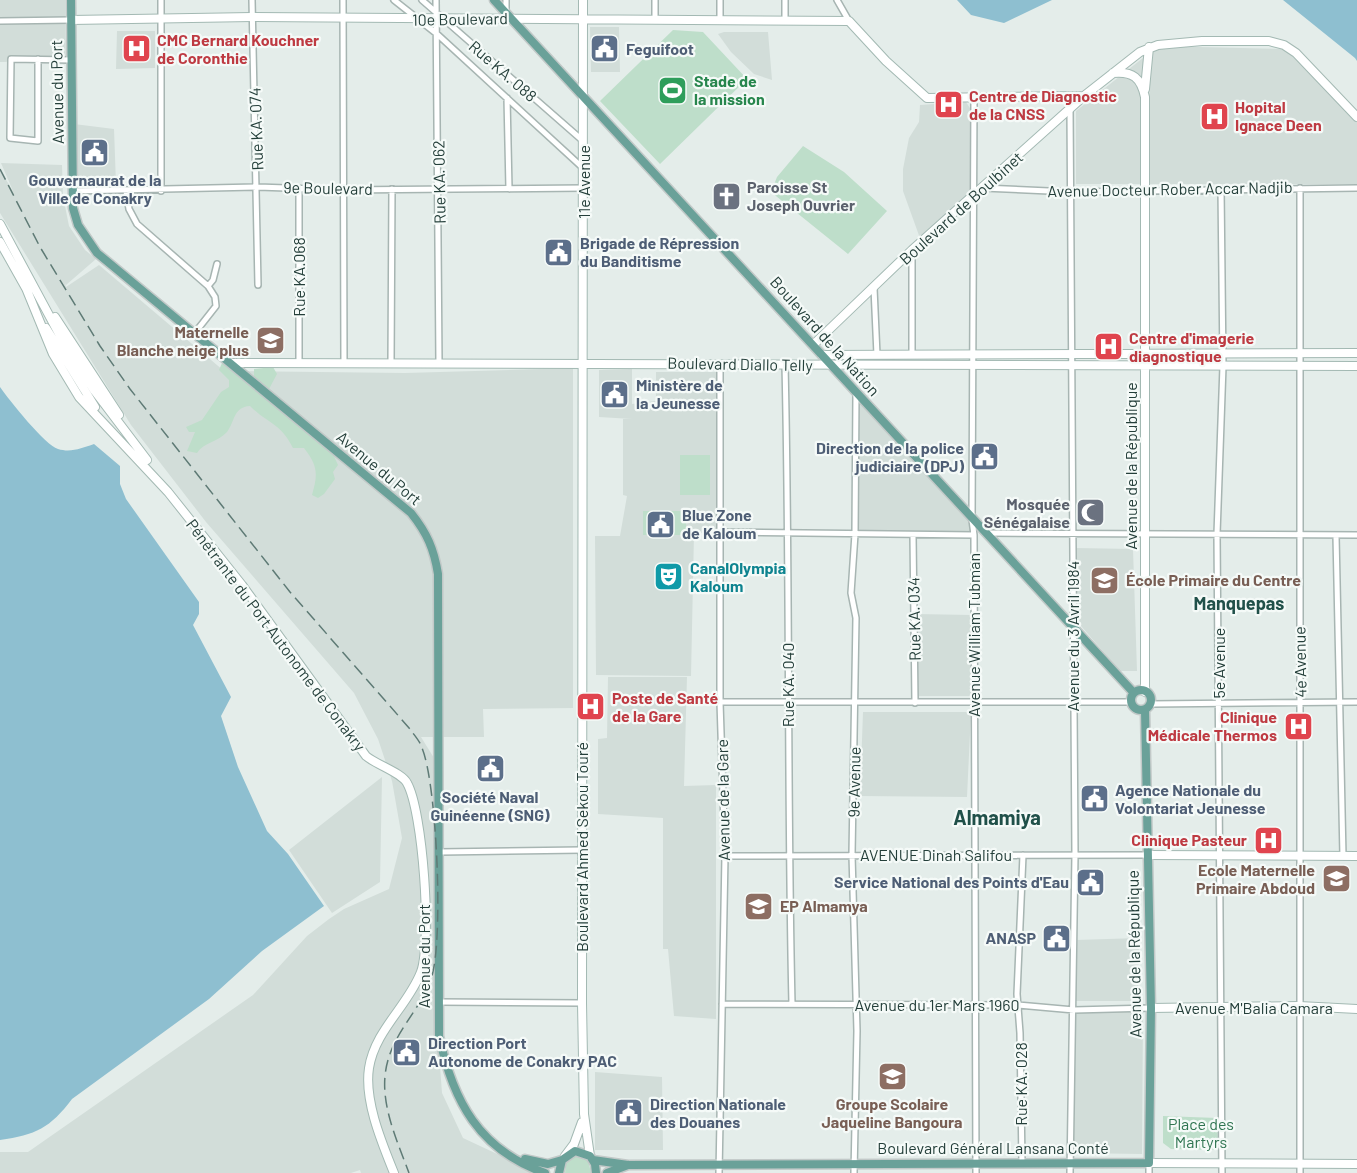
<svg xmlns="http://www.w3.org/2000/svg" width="1357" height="1173" font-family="Barlow,sans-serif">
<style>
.built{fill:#d2ddd9}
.green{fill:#bedeca}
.water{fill:#8ebfd0}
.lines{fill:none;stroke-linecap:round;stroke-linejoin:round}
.street-casing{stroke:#a7b5b2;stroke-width:8}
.secondary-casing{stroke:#a3b9b3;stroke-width:10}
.primary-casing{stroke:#c2c9c8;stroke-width:11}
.street{stroke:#fff;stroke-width:5}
.secondary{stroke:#fff;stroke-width:8}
.primary{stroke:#6aa199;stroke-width:8}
.rail{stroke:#5e7a75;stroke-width:1.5;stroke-dasharray:12 6;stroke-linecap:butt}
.labels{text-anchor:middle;stroke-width:4.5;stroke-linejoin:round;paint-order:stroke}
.street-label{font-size:16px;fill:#243f3a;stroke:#f5faf8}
.health-label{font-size:16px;font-weight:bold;fill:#be3a42;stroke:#f5faf8;text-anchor:start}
.service-label{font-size:16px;font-weight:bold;fill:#4e5e75;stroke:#f5faf8;text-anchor:start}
.leisure-label{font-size:16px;font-weight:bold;fill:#27864d;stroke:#f5faf8;text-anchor:start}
.worship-label{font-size:16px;font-weight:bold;fill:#5b616d;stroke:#f5faf8;text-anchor:start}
.education-label{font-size:16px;font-weight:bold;fill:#785e54;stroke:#f5faf8;text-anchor:end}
.culture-label{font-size:16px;font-weight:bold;fill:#0d838f;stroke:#f5faf8;text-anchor:start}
.park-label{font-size:16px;fill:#2f7551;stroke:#f5faf8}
.neighbourhood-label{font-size:18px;font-weight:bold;fill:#205049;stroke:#f5faf8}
.quarter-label{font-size:20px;font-weight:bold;fill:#205049;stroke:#f5faf8}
</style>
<rect width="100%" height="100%" fill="#e4edea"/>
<path class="built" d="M0,0H65L66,61L0,62Z
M590,27H619L620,72H591Z
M117,31H155V68L116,69Z
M724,32H768L772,80L754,74L731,52L718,34Z
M1158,46L1285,49L1357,120V184H1076V111Z
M966,102L973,113V192L921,241L903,191V169L909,138L919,122L920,105Z
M74,124L114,129L116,184L81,183L76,176Z
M1,163L62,165L63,196L69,226L85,250L96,259L66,285L65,283L66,287L99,265L224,371L405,373L573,368V708L483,709L484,737H421L434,758L435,1000L442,1093L463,1138L538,1173H361L360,1170L351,1173H0V1152H28L253,995L307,936L329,919L344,909L389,889L402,838L392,781L378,739L354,693L206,522L131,425L0,213V170L13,191Z
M632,369V404L656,401V372H717V533H694L691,676L596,675L595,536H620L627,496L623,495V419H632L599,417V370Z
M859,401L965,515L972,526V534L858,530Z
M1075,548L1133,549L1137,671H1120L1075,619Z
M916,614L971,615L970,696H918Z
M608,677H687L684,786L716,785V1019L674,1016L668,949H663V818L598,814V739L607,738Z
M863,712H971L967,797L860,796Z
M382,777L380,882L332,913L289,850Z
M1139,938L1138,1001H1075L1076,940Z
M1074,1010L1143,1011L1142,1154L1073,1153Z
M595,1072L662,1077L663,1150H595Z"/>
<path class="green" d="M673,30L703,32L747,79L660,164L600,101Z
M803,146L844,172L887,211L848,254L771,192L777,177Z
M222,363L254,378V369L273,367L277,374L269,389L272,396L332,452L338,465L333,472L335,479L324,494L318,498L312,495C318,474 318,466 304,448H293C280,422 269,425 250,406C233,407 235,422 227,432C218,442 204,442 197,453L187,451L195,432H189L186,427L202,420L221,392L229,387V380L219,370Z
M680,455H710V495H680Z
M643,511H686V535H643Z
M1163,1116L1217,1118L1218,1143L1214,1150L1171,1149L1163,1143Z
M576,1155L588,1160L591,1173H565L566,1163Z"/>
<path class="water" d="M957,0H1052L1004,23L971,15Z
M1283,0H1357V61L1355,58Z
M0,387C9,400 45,445 58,449C71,453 82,448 94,444L120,466V484L126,499L199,602V614L193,625L231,697L221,716L238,767L267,831L288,854L324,906L262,951L209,999L72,1099C50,1128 36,1135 0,1140Z"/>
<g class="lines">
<defs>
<path id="street" d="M161,0V191
M252,0L258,285
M343,0L344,364
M394,0L437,34L583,168
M422,0L582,140
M436,0L439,363
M506,0V13
M655,0V19
M785,0V21
M837,0L849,21
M720,20V0
M0,21L71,20
M38,59V141L10,138L11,59L71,60
M507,98L509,189
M974,98L972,520L974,535L976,1173
M983,188L1071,192L1357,188
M1300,188V1173
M299,189V364
M1221,189L1223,366L1217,534L1222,1173
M73,191L258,187L343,190L584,188
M126,191L129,209L137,224L208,286L215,297L216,306L194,334
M208,286L213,280L217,264
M874,288L877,355
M912,355V250
M391,363L392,189
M785,365C790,578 787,791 792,1004
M722,532L974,535
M987,533L1357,535
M913,535L915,703
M1336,536L1343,856
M720,702H1132
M1151,704L1357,702
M440,852L582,850
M725,856L1147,855
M439,1002L582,1003
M722,1004L1018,1005L1074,1010L1151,1008
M1022,1163L1020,1033L1017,994L1023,855
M719,1173L725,856L720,702V364
M854,1173L857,1031L852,855L856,618L851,593L855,534L856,393
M1070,1173L1075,855L1070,109
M1149,1173V1163"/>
<path id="secondary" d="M583,0L582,1003L584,1114L590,1156
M71,20L252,17L849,21L886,61L927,98L1084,96
M1113,73C1133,71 1141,78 1145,97V692
M1145,89L1149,47
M0,224L64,343L94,390L147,460
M0,242L27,290
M26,288L53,354L79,397L168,492L242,585L366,756C377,765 402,773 407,783C423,811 432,942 421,972C408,1006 375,1030 369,1068C364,1101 382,1143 394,1173
M55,317L119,415
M46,328L95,407
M813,345L912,250L1084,96L1140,52L1158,45L1202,41H1269L1284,45L1296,53L1357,117
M822,355L1357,353
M231,363L1357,366
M1147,855L1357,856
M1151,1008L1299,1006L1357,1009
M565,1156L574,1144L582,1122
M1149,1163L1357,1164"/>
<path id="primary" d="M71,0L73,208L78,225L97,253L411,513C427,533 434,549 438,574L439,1036C453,1101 479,1150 545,1173
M494,0L1133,692
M1131 700a10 10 0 1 1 20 0a10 10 0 1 1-20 0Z
M525,1159L548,1164L562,1160
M593,1160L628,1165L1149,1163L1151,1008L1145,710
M559,1173L562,1160L575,1151L590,1156L595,1164L596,1173
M607,1173L628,1165"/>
</defs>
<use href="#street" class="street-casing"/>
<use href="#secondary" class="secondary-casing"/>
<use href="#primary" class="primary-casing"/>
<use href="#street" class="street"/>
<use href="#secondary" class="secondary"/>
<use href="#primary" class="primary"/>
<path class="rail" d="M0,169L40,247L100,346L130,389L290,592L410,729C414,735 420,741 422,748C437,784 444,943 431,979C418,1015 389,1035 385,1076C382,1109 398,1143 409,1173"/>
</g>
<defs>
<symbol id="hospital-square" viewBox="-11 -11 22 22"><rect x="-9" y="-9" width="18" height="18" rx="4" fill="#e0444e" stroke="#f5faf8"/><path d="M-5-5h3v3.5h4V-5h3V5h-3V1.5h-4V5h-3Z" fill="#fff"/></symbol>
<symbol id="civic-square" viewBox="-11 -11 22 22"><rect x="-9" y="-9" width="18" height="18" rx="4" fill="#5c6f8a" stroke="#f5faf8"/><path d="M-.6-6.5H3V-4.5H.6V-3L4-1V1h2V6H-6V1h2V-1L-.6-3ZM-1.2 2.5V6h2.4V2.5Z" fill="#fff"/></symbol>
<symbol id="stadium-square" viewBox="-11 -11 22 22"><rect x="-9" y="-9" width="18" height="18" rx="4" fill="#2e9e5b" stroke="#f5faf8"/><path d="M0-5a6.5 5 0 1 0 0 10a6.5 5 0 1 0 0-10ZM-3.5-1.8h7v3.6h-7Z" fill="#fff"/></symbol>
<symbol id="church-square" viewBox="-11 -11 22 22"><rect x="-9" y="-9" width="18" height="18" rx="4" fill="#6b7280" stroke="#f5faf8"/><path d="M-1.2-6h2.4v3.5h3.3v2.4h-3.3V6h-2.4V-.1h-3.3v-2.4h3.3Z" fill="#fff"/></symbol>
<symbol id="school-square" viewBox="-11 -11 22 22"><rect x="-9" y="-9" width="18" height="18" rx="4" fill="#8d6e63" stroke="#f5faf8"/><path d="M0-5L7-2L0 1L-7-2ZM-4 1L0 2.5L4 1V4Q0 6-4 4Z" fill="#fff"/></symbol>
<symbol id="mosque-square" viewBox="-11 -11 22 22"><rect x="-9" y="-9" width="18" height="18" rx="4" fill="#6b7280" stroke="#f5faf8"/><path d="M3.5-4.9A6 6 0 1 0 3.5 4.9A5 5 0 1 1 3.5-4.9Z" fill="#fff"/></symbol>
<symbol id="theatre-square" viewBox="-11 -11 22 22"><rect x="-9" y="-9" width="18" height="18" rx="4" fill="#0f9aa8" stroke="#f5faf8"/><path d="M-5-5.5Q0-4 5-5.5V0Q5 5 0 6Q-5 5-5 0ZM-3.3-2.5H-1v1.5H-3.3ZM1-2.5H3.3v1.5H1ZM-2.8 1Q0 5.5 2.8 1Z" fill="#fff"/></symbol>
</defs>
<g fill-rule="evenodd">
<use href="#hospital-square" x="120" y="32" width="33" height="33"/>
<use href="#civic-square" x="588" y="32" width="33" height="33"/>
<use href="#stadium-square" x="656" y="74" width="33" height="33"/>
<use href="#hospital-square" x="932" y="88" width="33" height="33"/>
<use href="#hospital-square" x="1198" y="100" width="33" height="33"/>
<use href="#civic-square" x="78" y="136" width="33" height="33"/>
<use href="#church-square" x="710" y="180" width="33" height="33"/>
<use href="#civic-square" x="542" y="236" width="33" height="33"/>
<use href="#school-square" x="254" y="324" width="33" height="33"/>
<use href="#hospital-square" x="1092" y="330" width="33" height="33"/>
<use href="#civic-square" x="598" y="378" width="33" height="33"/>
<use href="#civic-square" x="968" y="440" width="33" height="33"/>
<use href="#mosque-square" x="1074" y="496" width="33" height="33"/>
<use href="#civic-square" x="644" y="508" width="33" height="33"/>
<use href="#theatre-square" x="652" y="560" width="33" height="33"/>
<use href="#school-square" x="1088" y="564" width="33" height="33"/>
<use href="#hospital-square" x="574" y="690" width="33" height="33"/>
<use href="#hospital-square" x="1282" y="710" width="33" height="33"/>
<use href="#civic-square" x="474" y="752" width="33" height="33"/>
<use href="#civic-square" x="1078" y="782" width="33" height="33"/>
<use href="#hospital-square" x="1252" y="824" width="33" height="33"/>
<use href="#school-square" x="1320" y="862" width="33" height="33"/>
<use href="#civic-square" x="1074" y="866" width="33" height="33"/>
<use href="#school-square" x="742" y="890" width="33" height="33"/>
<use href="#civic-square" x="1040" y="922" width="33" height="33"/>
<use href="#civic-square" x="390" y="1036" width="33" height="33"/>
<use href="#school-square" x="876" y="1060" width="33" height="33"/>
<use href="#civic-square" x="612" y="1096" width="33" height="33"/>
</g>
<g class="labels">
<g class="street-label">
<text transform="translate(460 19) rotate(-1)" y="6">10e Boulevard</text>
<text transform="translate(503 71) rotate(41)" y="6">Rue KA. 088</text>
<text transform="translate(57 92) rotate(-91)" y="6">Avenue du Port</text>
<text transform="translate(256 129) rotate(-92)" y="6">Rue KA. 074</text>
<text transform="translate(439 182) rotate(-91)" y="6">Rue KA. 062</text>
<text transform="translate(584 182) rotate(-90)" y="6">11e Avenue</text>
<text transform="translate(328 188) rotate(1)" y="6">9e Boulevard</text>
<text transform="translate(1170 189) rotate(-1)" y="6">Avenue Docteur Rober Accar Nadjib</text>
<text transform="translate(961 208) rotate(-42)" y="6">Boulevard de Boulbinet</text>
<text transform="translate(299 277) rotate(-90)" y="6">Rue KA.068</text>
<text transform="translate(825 336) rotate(48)" y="6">Boulevard de la Nation</text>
<text transform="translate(740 364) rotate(1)" y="6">Boulevard Diallo Telly</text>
<text transform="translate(1131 466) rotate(-90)" y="6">Avenue de la République</text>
<text transform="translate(379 468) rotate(40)" y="6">Avenue du Port</text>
<text transform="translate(914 619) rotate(-91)" y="6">Rue KA. 034</text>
<text transform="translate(276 635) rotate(53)" y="6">Pénétrante du Port Autonome de Conakry</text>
<text transform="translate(974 635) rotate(-90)" y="6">Avenue William Tubman</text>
<text transform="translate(1073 636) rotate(-90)" y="6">Avenue du 3 Avril 1984</text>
<text transform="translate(1300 662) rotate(-91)" y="6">4e Avenue</text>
<text transform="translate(1219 663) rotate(-90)" y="6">5e Avenue</text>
<text transform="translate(788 685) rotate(-90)" y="6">Rue KA. 040</text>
<text transform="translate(854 782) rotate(-89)" y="6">9e Avenue</text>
<text transform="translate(723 800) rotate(-91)" y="6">Avenue de la Gare</text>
<text transform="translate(582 847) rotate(-90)" y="6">Boulevard Ahmed Sekou Touré</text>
<text x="936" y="861">AVENUE Dinah Salifou</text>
<text transform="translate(1134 954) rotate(-91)" y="6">Avenue de la République</text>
<text transform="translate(424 956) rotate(-90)" y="6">Avenue du Port</text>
<text x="937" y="1011">Avenue du 1er Mars 1960</text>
<text x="1254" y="1014">Avenue M'Balia Camara</text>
<text transform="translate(1021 1084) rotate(-90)" y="6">Rue KA. 028</text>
<text x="993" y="1154">Boulevard Général Lansana Conté</text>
</g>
<g class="health-label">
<text x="157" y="46">CMC Bernard Kouchner<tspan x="157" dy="18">de Coronthie</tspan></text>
<text x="969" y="102">Centre de Diagnostic<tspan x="969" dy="18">de la CNSS</tspan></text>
<text x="1235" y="113">Hopital<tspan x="1235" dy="18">Ignace Deen</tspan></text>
<text x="1129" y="344">Centre d'imagerie<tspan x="1129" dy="18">diagnostique</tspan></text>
<text x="612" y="704">Poste de Santé<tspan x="612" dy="18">de la Gare</tspan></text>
<text x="1277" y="723" text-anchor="end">Clinique<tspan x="1277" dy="18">Médicale Thermos</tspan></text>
<text x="1247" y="846" text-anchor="end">Clinique Pasteur</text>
</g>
<g class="service-label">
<text x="626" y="55">Feguifoot</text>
<text x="95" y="186" text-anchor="middle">Gouvernaurat de la<tspan x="95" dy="18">Ville de Conakry</tspan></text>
<text x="580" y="249">Brigade de Répression<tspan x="580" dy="18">du Banditisme</tspan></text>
<text x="636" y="391">Ministère de<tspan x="636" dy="18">la Jeunesse</tspan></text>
<text x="964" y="454" text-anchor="end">Direction de la police<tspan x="964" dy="18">judiciaire (DPJ)</tspan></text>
<text x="682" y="521">Blue Zone<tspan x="682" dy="18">de Kaloum</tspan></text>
<text x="1115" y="796">Agence Nationale du<tspan x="1115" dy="18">Volontariat Jeunesse</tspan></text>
<text x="490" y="803" text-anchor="middle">Société Naval<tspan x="490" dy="18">Guinéenne (SNG)</tspan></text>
<text x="1069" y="888" text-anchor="end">Service National des Points d'Eau</text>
<text x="1036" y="944" text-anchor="end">ANASP</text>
<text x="428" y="1049">Direction Port<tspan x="428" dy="18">Autonome de Conakry PAC</tspan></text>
<text x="650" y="1110">Direction Nationale<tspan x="650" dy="18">des Douanes</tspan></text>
</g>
<g class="leisure-label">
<text x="694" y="87">Stade de<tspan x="694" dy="18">la mission</tspan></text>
</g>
<g class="worship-label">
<text x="747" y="193">Paroisse St<tspan x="747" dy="18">Joseph Ouvrier</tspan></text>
<text x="1070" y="510" text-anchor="end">Mosquée<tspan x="1070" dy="18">Sénégalaise</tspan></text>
</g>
<g class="education-label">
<text x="249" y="338">Maternelle<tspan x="249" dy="18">Blanche neige plus</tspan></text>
<text x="1126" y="586" text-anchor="start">École Primaire du Centre</text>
<text x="1315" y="876">Ecole Maternelle<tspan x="1315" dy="18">Primaire Abdoud</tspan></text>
<text x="780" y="912" text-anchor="start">EP Almamya</text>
<text x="892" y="1110" text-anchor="middle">Groupe Scolaire<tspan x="892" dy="18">Jaqueline Bangoura</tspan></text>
</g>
<g class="culture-label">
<text x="690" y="574">CanalOlympia<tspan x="690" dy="18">Kaloum</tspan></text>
</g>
<g class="park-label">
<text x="1201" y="1130">Place des<tspan x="1201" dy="18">Martyrs</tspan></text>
</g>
<g class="neighbourhood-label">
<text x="1239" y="610">Manquepas</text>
</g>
<g class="quarter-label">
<text x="997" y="825">Almamiya</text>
</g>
</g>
</svg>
